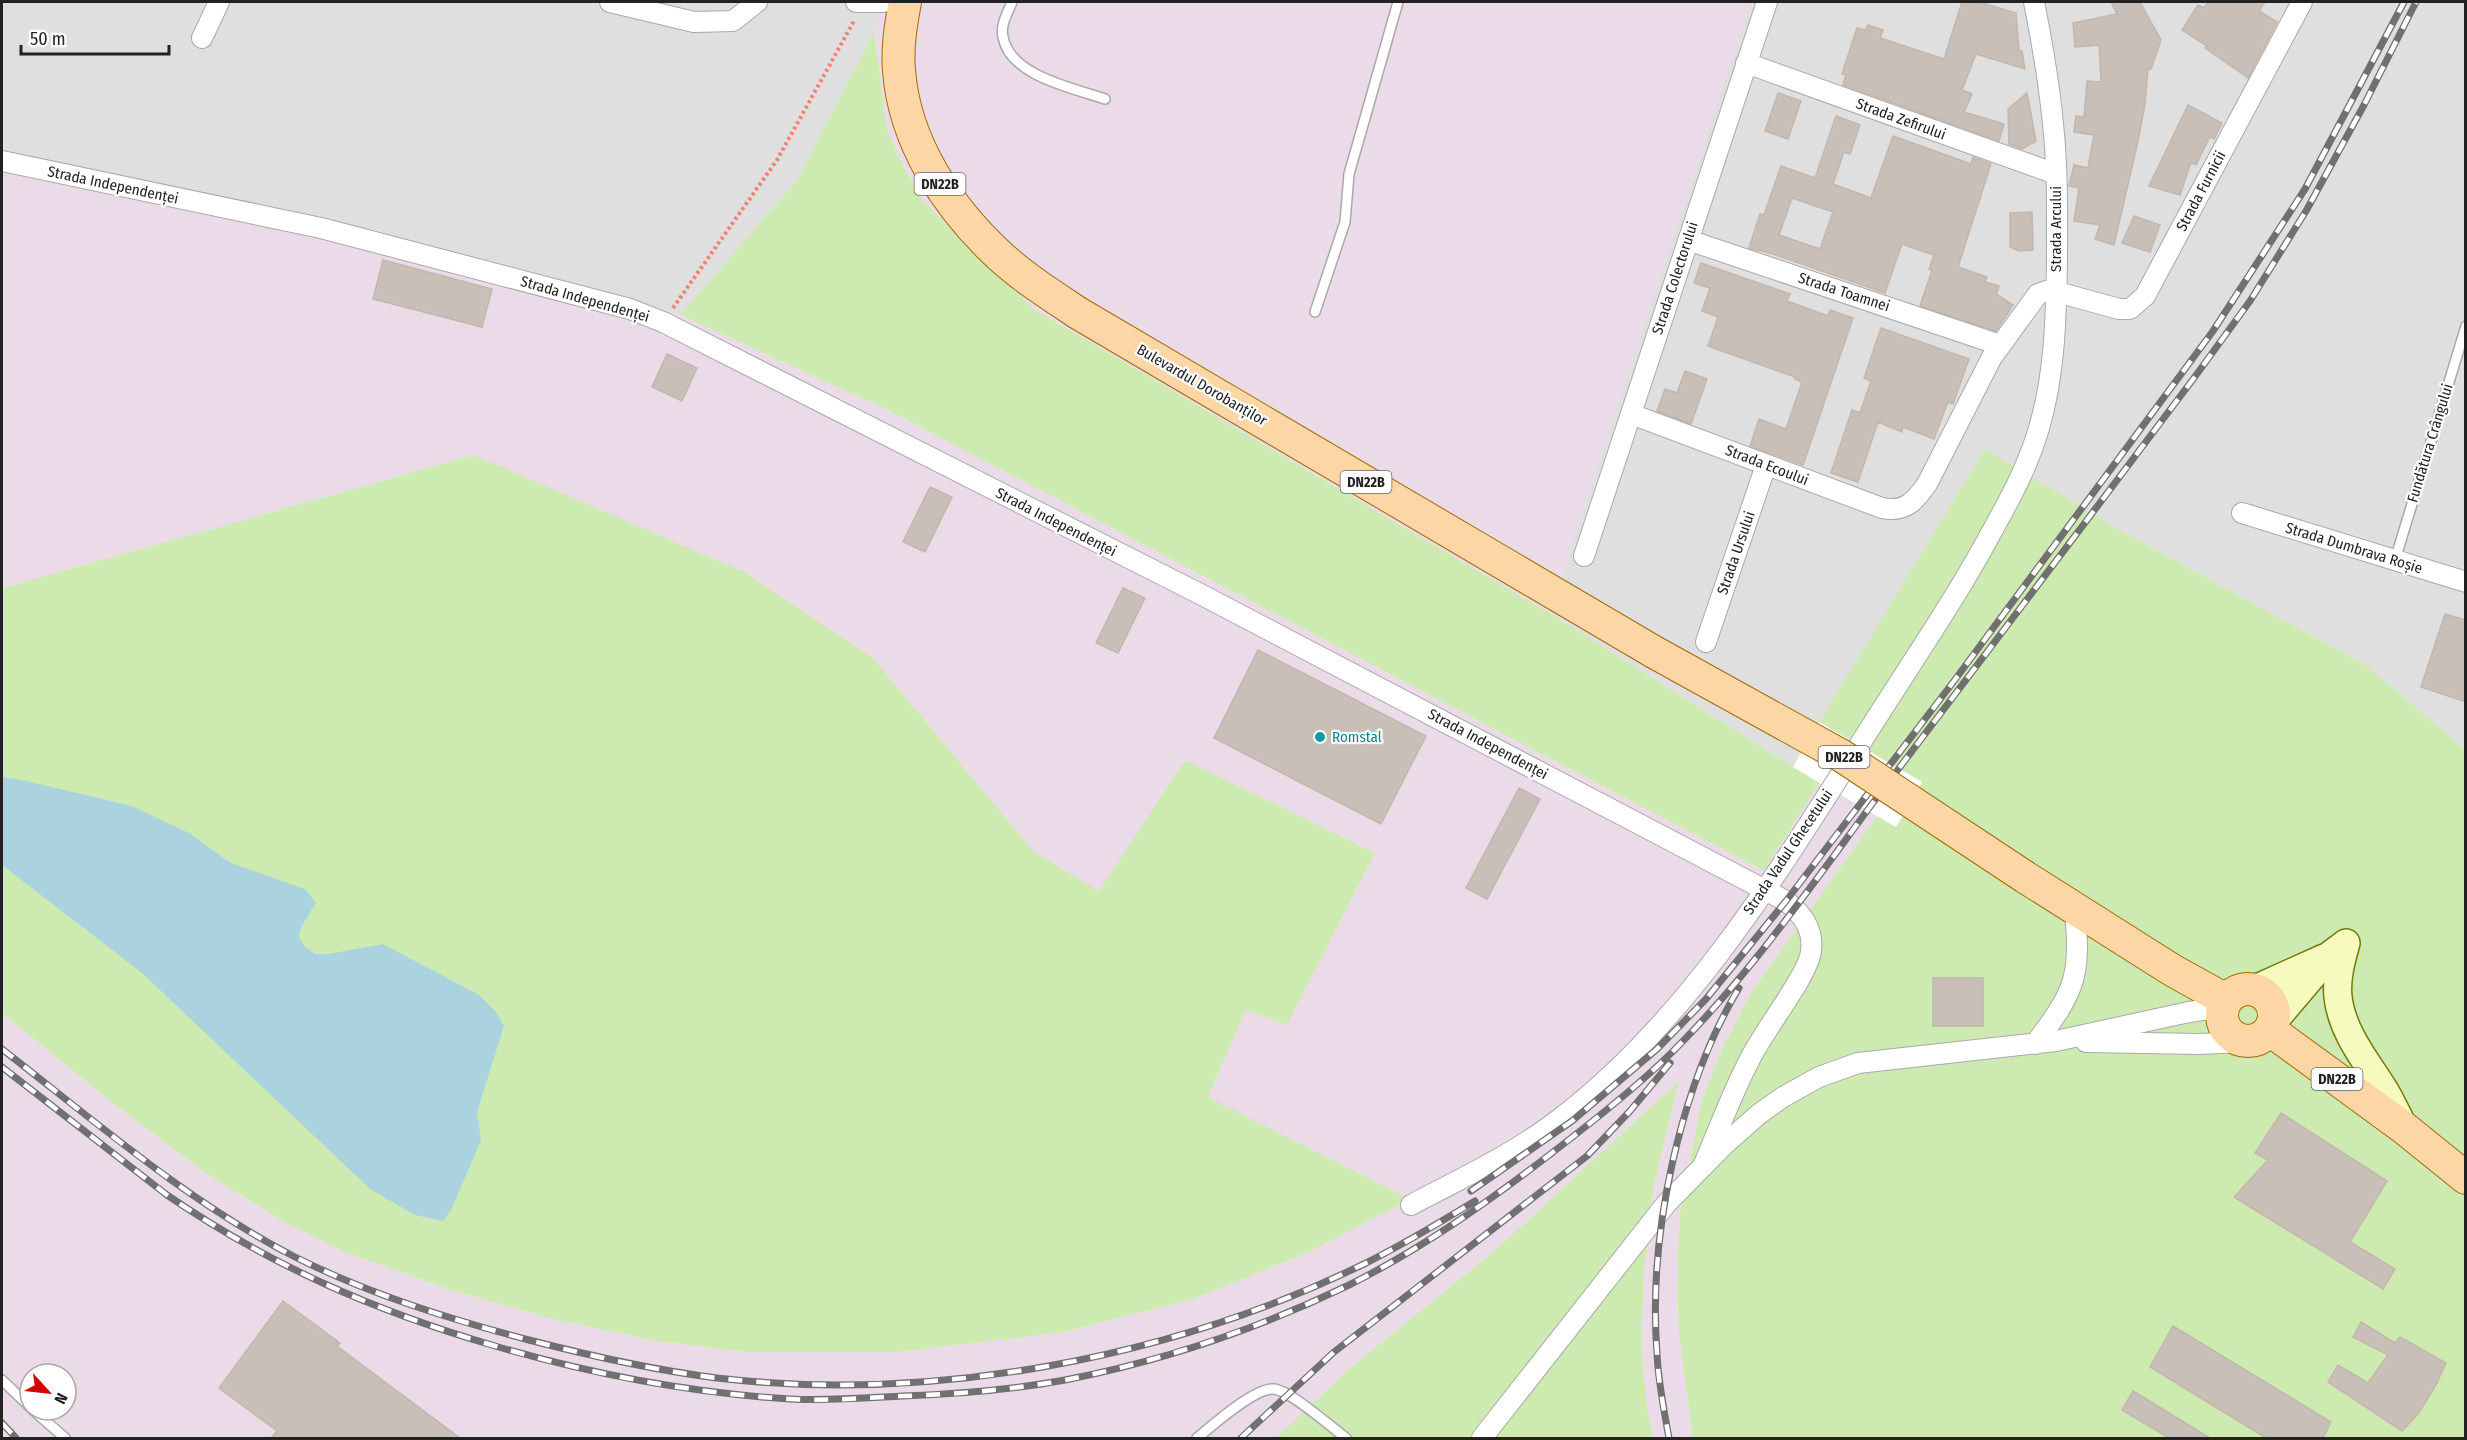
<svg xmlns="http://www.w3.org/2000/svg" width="2467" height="1440" font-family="'Fira Sans Condensed',sans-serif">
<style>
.residential{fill:#e0dfdf}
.industrial{fill:#ebdbe8;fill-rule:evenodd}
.grass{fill:#cdebb0}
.water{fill:#aad3df}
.pier{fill:#fff}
.building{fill:#c7bfb8;stroke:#c4b6ab;stroke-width:1.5;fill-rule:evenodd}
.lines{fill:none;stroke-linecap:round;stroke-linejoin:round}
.lane-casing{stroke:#a9a9a9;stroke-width:12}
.street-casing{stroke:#a9a9a9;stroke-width:22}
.secondary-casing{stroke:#707d05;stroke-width:30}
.primary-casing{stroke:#a06b00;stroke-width:34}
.path{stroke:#fa8072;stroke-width:4;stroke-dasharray:3 3;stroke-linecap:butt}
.lane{stroke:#fff;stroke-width:9}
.street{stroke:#fff;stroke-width:20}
.secondary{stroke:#f7fabf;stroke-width:27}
.primary{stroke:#fcd6a4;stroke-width:32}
.rail-casing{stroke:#707070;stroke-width:7}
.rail{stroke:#fff;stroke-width:4.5;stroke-dasharray:14;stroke-linecap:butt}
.primary-bridge-casing{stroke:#a06b00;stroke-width:34;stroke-linecap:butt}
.primary-bridge{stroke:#fcd6a4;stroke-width:32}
.culture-dot{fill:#0f9aa8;stroke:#fff;stroke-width:2}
.labels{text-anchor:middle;stroke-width:4.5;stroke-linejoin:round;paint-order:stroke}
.shield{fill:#fff;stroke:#646464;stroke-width:1.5}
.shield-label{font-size:14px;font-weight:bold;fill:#222}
.street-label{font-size:15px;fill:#222;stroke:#fff}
.culture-label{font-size:15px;fill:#0d838f;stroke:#fff;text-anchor:start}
</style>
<rect width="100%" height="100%" fill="#f2efe9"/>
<path class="residential" d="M2,2H886L874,32L798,179L680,315L512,288L2,169Z
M1750,2H2465V749L2367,666L2113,526L1985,450L1793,767L1549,613Z"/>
<path class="industrial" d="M886,2H1750L1549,613L1034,309L923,201L904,168L887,129L874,32Z
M2,169L351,245L512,288L680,315L884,408L1764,871L1819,783L1877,816L1750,994L1721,1051L1701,1103L1680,1212L1677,1273L1679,1336L1693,1438H1653L1647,1408L1641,1346L1644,1272L1654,1185L1678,1082L1493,1252L1350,1368L1276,1438H2V1013L110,1101L204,1172L281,1220L344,1252L454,1291L552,1319L656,1341L747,1352H900L1065,1332L1196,1298L1311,1251L1208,1097L1246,1010L1287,1025L1375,853L1185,760L1099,892L1034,852L873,658L474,455L2,588ZM30,1374H66V1410H30Z"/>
<path class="grass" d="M874,32L887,129L904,168L923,201L1034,309L1549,613L1819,783L1764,871L884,408L680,315L798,179Z
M1985,449L2113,526L2367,666L2465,749V1438H1693L1679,1336L1677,1273L1680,1212L1701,1103L1721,1051L1750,994L1877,816L1896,827L1922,782L1819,722Z
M474,455L744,572L873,658L1034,852L1099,891L1185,760L1375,853L1287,1025L1246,1010L1208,1097L1410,1199L1311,1251L1196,1298L1065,1332L900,1352H747L656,1341L552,1319L454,1291L344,1252L281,1220L204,1172L110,1101L2,1013V588Z
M1679,1081L1654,1185L1644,1272L1641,1346L1647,1408L1653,1438H1276L1350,1368L1493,1252Z"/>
<path class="water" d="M2,777L22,780L132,806L189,833L231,863L305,889L316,903L301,927L299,937L305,947L315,954H328L383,944L479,995L496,1012L504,1026L477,1112L481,1140L451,1210L443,1221L415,1215L370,1189L142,973L2,865Z"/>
<path class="pier" d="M1819,722L1922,782L1896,827L1793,767Z"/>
<path class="building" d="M1962,2H1979L2016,13L2019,50L2022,51L2025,69L1976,54L1962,90L1972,94L1964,112L2004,124L1999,141L1843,85L1846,75L1842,74L1857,28L1866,30L1868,25L1883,30L1880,38L1944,59Z
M2111,2H2140L2161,40L2151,69H2148L2145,104L2138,141L2114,245L2095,239L2100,225L2074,221L2079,188L2069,186L2074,165L2088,168L2094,135L2074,132L2076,116L2084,117L2087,81L2101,82L2099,45L2075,47L2073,23L2117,14Z
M2208,2H2265L2259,11L2277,22L2248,78L2205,48L2207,46L2182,30L2198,5L2204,8Z
M1778,93L1801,101L1788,139L1765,131Z
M2027,93L2036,141L2022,149L2009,144L2008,109Z
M2188,105L2222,123L2214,139L2210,136L2196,165L2191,162L2180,195L2149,186Z
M1836,116L1860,125L1850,154L1844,152L1833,184L1871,198L1893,136L1971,164L1973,157L1991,164L1958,267L1987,277L1985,282L1999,286L1996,294L2013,305L1996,331L1920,306L1932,270L1929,269L1934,255L1916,249L1902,244L1885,293L1773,254L1749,248L1760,214L1764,215L1781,166L1815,178ZM1792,198L1833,212L1820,249L1779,235Z
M2032,212L2033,250L2019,251L2010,247V213Z
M2134,216L2160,225L2150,252L2122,243Z
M383,260L492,289L482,327L373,299Z
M1701,263L1790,294L1787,301L1828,316L1830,310L1853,318L1803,465L1750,446L1759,419L1786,429L1802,382L1795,379V377L1708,346L1718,317L1702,311L1710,288L1694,283Z
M1881,328L1969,359L1953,404L1948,402L1934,439L1903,427L1902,432L1878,422L1858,482L1831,473L1852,410L1860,413L1871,381L1864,378Z
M667,354L697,368L682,401L652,387Z
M1685,371L1707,379L1691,424L1657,411L1665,389L1677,393Z
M930,487L952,497L925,552L903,542Z
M1123,588L1145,598L1118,653L1096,643Z
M2445,614L2466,620V702L2421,687Z
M1258,650L1426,736L1381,824L1214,738Z
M1519,788L1540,799L1487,899L1466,888Z
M1933,978H1983V1026H1933Z
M2281,1113L2387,1181L2350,1242L2395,1269L2383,1289L2234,1197L2268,1160L2255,1153Z
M283,1301L340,1343L337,1346L460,1438H271L277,1431L219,1388Z
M2361,1322L2395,1343L2400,1337L2446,1363L2436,1385L2418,1414L2402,1431L2328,1382L2338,1365L2368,1383L2388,1355L2353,1337Z
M2173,1326L2331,1422L2323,1438H2266L2150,1367Z
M2133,1391L2210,1438H2169L2122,1410Z"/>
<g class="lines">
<defs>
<path id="lane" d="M1012,2C1008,12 1000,25 1003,37C1010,76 1073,88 1105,99
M1315,312L1345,222L1349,174L1398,2
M2395,560L2466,326
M2,1380L30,1407
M33,1410L65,1438
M1197,1438C1212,1426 1255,1387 1274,1389C1291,1391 1331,1427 1346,1438"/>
<path id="street" d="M610,2L694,22L733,21L757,2
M856,2H884
M202,38L219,2
M1746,63L2056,174
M2,161L321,228L630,309L663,322L1204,596L1786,901C1802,914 1814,929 1811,951C1809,974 1762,1033 1750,1059C1732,1093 1719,1129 1704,1164
M1688,240L2000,345
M1631,414L1882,508C1905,513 1915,501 1927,484L1992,357L2038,294L2050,290L2119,309H2130L2145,296L2302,2
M2242,513L2466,582
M1584,556L1767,2
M1706,642L1766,465
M2086,1042L2199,1044L2244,1042
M2035,1044C2075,991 2081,977 2075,911
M1411,1205C1462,1178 1516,1153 1562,1117C1703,1008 1796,842 1892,694C1926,641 1961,589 1991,533C2010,499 2028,466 2039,428C2055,374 2056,318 2057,262C2057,216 2058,170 2053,124C2049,82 2042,42 2034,2
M1482,1438L1666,1204L1724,1145L1759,1114L1783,1097L1819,1077L1858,1063L2056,1041L2189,1012L2222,1007"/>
<path id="secondary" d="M2346,943C2341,961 2336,979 2338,997C2342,1033 2367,1062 2385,1091C2392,1103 2398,1116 2404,1128
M2255,989L2324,958
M2274,1021L2330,955L2346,943"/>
<path id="primary" d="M905,2C901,24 897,47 899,70C904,142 948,208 1000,256C1024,278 1051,295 1078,313L1654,652
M2025,877L2172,970L2226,1000
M2222 1015a26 26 0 1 1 52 0a26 26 0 1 1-52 0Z
M2270,1030L2404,1128L2466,1178"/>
</defs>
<use href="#lane" class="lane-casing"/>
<use href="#street" class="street-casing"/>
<use href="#secondary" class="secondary-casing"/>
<use href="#primary" class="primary-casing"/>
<path class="path" d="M673,308L777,160L854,21"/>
<use href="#lane" class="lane"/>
<use href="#street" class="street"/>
<use href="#secondary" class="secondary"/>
<use href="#primary" class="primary"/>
<defs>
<path id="rail" d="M2,1049C96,1122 188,1202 295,1257C369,1294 449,1319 529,1340C591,1356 653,1370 717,1378C933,1403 1169,1359 1364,1264C1402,1245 1439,1223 1475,1201
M2,1067L167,1195C271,1266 375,1311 495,1346C591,1374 690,1393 790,1399C828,1401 865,1398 903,1396C957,1394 1011,1390 1065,1380C1162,1361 1260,1328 1349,1285C1421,1249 1485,1204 1548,1156C1588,1125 1628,1094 1664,1060C1748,979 1815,880 1884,788C1988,651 2091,515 2194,378L2250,301L2306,211L2364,105L2416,2
M1471,1191L1572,1121L1657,1049L1706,999L1786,901L1954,681L2213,331L2305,189L2404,2
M2,1423L16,1438
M1241,1438L1334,1352L1587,1156L1630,1111L1670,1063
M1669,1438C1664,1410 1658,1381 1657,1353C1648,1236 1679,1088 1739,988"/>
</defs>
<use href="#rail" class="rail-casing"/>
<use href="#rail" class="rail"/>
<defs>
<path id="primary-bridge" d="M1654,652L1842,756L2025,877"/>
</defs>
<use href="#primary-bridge" class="primary-bridge-casing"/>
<use href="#primary-bridge" class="primary-bridge"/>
</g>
<circle class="culture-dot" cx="1320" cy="737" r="6"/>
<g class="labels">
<g class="shield">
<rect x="914.5" y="173" width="51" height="22" rx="4.5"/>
<rect x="1340.5" y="471" width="51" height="22" rx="4.5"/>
<rect x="1818.5" y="746" width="51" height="22" rx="4.5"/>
<rect x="2311.5" y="1068" width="51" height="22" rx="4.5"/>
</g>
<g class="shield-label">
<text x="940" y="189">DN22B</text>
<text x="1366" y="487">DN22B</text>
<text x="1844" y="762">DN22B</text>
<text x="2337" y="1084">DN22B</text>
</g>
<g class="street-label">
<text transform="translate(1901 119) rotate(20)" y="5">Strada Zefirului</text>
<text transform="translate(113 185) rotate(12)" y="5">Strada Independenței</text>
<text transform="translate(2201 191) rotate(-62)" y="5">Strada Furnicii</text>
<text transform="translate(2056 229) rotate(-90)" y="5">Strada Arcului</text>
<text transform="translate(1675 278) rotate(-72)" y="5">Strada Colectorului</text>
<text transform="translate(1844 292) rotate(18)" y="5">Strada Toamnei</text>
<text transform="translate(585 299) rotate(16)" y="5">Strada Independenței</text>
<text transform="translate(1202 385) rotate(30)" y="5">Bulevardul Dorobanților</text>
<text transform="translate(2430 443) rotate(-73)" y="5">Fundătura Crângului</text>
<text transform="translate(1767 465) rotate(21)" y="5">Strada Ecoului</text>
<text transform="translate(1056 522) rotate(27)" y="5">Strada Independenței</text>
<text transform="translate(2354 548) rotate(17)" y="5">Strada Dumbrava Roșie</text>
<text transform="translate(1736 553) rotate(-71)" y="5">Strada Ursului</text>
<text transform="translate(1488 744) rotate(28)" y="5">Strada Independenței</text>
<text transform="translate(1788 852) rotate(-56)" y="5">Strada Vadul Ghecetului</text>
</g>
<g class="culture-label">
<text x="1332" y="742">Romstal</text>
</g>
</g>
<rect width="2467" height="1440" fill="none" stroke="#222222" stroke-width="6"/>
<g transform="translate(48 1392) rotate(117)"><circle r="28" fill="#ffffff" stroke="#a7a7a7" stroke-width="1.5"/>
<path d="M0-4.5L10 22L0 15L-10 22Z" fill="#d40000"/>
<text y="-9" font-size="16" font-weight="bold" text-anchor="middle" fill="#222222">N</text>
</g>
<path d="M21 45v9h148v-9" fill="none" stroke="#222222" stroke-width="3"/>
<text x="30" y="45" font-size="18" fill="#222222" stroke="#ffffff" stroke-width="4.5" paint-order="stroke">50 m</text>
</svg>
